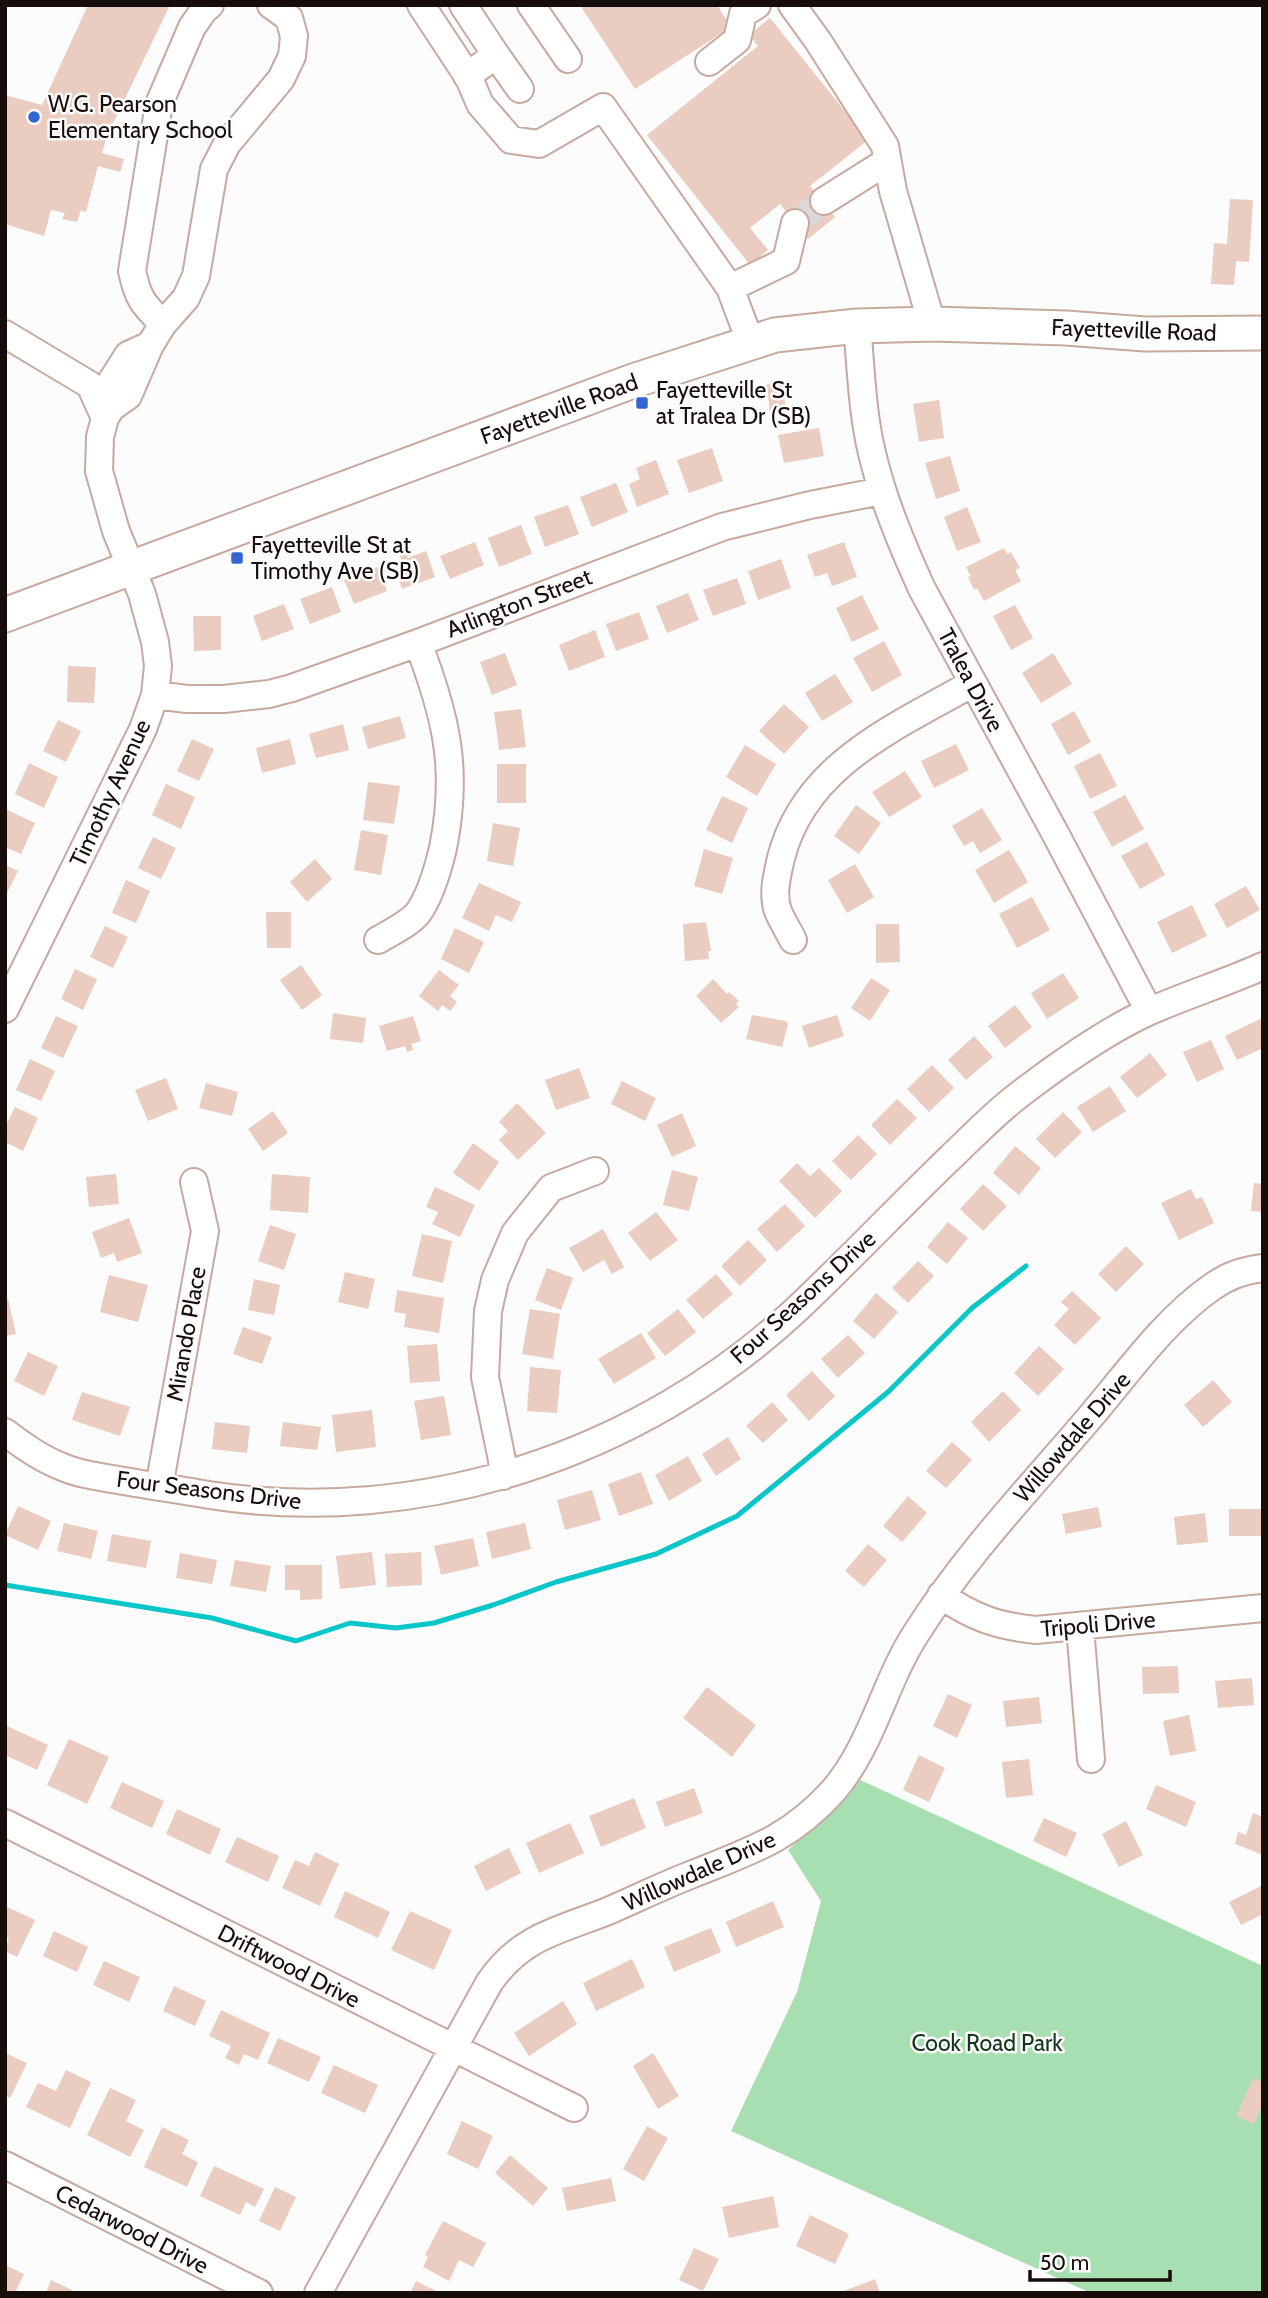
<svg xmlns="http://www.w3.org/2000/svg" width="1268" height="2298" font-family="Cabin,sans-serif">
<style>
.green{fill:#a8dfb1}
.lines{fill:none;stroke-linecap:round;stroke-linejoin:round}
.stream{stroke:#09c6c9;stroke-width:5}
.building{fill:#eaccc0}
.minor-tunnel{stroke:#dad8d8;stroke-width:26;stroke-dasharray:26 13;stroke-linecap:butt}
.minor-casing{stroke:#c7a99e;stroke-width:30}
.major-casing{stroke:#c7a99e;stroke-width:37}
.minor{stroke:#fff;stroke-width:26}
.major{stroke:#fff;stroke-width:33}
.poi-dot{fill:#3465d4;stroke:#fcfcfc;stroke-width:2.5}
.labels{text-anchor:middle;stroke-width:5;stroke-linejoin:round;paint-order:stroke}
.poi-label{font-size:23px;fill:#170d0a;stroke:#fcfcfc;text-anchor:start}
.street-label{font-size:23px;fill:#170d0a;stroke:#fcfcfc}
.park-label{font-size:23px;fill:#13361c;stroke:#fcfcfc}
</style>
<rect width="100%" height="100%" fill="#fcfcfc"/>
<path class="green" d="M856,1778L1263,1966V2293H1091L731,2131L797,1992L821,1901L788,1850L830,1811Z"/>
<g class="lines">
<path class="stream" d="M5,1585L212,1618L296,1641L350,1623L396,1628L434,1623L493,1605L556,1582L656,1554L737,1516L888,1392L972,1308L1026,1266"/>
</g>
<path class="building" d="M88,5H170L107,136L102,153L124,159L120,172L98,166L86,212L81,210L77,222L62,219L65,213L51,210L44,236L5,224V95L42,105Z
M580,5H717L731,27L635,89Z
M770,18L868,140L810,186L835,217L808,239L780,204L750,228L768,250L750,265L647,135L758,46L749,35Z
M1230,199L1253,200L1249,262L1236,261L1234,285L1211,284L1214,243L1227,244Z
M783,382L786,413L770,415L767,384Z
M939,400L944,438L919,442L913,404Z
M819,428L824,456L784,463L778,435Z
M712,448L723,481L689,493L677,460Z
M950,456L960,491L936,499L925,463Z
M656,460L669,494L637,507L629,484L640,479L636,468Z
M616,483L628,512L592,527L580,497Z
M568,505L579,534L545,547L534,517Z
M967,507L981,542L957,551L944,517Z
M521,525L532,554L499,567L488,538Z
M475,542L484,565L450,579L440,556Z
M844,542L857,577L832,586L827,573L815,577L807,555Z
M1004,548L1007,554L1011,552L1020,568L1015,570L1021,581L984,601L977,588L974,590L968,577L971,576L966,567Z
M426,551L435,577L402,589L393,563L402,560L400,556L407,554L408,558Z
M781,559L791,588L758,600L748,571Z
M378,567L387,591L354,604L344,580L360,572V574Z
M737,578L746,604L713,616L703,590Z
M332,587L341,612L310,624L300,599Z
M688,593L699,620L667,633L656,606Z
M862,595L879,629L852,642L836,608Z
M284,604L294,629L262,641L253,616Z
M1015,605L1033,638L1011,650L993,616Z
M639,612L649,639L616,651L606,624Z
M193,616H221V650L194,651Z
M595,630L605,657L569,671L559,645Z
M884,641L902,675L872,692L853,658Z
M505,653L517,685L492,695L480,662Z
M1053,653L1072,684L1041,703L1022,673Z
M68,666L96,667L94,703L67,702Z
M835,674L853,702L822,721L805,693Z
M784,704L809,727L784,754L759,731Z
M521,709L526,747L499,750L494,712Z
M1074,711L1091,742L1068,755L1051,724Z
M400,716L406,738L368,749L362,727Z
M58,720L81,731L66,762L43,751Z
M343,724L349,750L316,758L309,734Z
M192,739L214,749L199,781L177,771Z
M290,739L296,764L262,773L256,748Z
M956,744L969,770L934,788L921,761Z
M745,745L776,764L757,796L726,777Z
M1100,753L1117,786L1090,799L1074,766Z
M29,763L58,777L44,808L15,794Z
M497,764H526V803H497Z
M905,771L922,797L889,817L872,792Z
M368,782L400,786L394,824L363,820Z
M166,784L195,797L181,829L152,815Z
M1125,795L1144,829L1112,847L1093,812Z
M722,796L748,808L732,843L706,830Z
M856,805L881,823L859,854L834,836Z
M982,808L1002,840L980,853L973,841L964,846L952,826Z
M5,809L35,823L21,854L5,847Z
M493,823L520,828L513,866L487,861Z
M361,830L388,835L381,875L354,870Z
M153,837L176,848L161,879L138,868Z
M1147,842L1165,875L1140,889L1121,856Z
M704,849L733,858L722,894L694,886Z
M1009,850L1028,882L994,903L975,870Z
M315,859L332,879L307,902L290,882Z
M855,864L874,897L847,913L828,880Z
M5,865L18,871L5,897Z
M126,880L150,891L136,923L112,913Z
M479,883L521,902L512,922L496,915L489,931L462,918Z
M1246,886L1260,910L1227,928L1214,904Z
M1032,897L1050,930L1017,948L999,914Z
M1192,905L1207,936L1172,953L1157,922Z
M266,912H291V948H267Z
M706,922L711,951H708L709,959L685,961L683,924Z
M876,924H899L900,962L876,963Z
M105,926L128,937L113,968L90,957Z
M455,928L484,942L469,973L441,959Z
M301,965L322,995L302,1010L280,980Z
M75,969L97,979L83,1010L61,999Z
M439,970L459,985L450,996L457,1002L450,1011L442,1005L438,1011L419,996Z
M1063,973L1079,998L1047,1019L1031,993Z
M871,978L890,990L870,1021L851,1008Z
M713,979L727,994L729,992L739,1001L736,1004L739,1007L721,1023L696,996Z
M1015,1005L1032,1027L1005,1048L988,1026Z
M333,1013L366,1018L363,1043L330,1039Z
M752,1015L786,1021L788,1024L782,1047L746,1039Z
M837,1015L844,1036L809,1048L802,1026Z
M56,1016L78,1026L63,1058L41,1048Z
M413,1016L421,1041L411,1044L413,1050L407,1052L405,1046L387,1051L379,1026Z
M1260,1019L1263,1025V1048L1237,1060L1225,1036Z
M974,1036L993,1057L966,1080L948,1060Z
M1211,1040L1224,1069L1197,1082L1183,1052Z
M1150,1053L1167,1075L1137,1098L1120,1077Z
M30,1059L55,1071L41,1101L16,1090Z
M932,1065L954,1088L929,1112L907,1089Z
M579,1068L590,1098L556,1110L545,1080Z
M166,1078L178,1109L148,1121L135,1090Z
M622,1081L656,1098L645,1121L611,1104Z
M206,1083L238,1092L232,1116L199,1108Z
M1110,1086L1126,1111L1093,1132L1077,1107Z
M897,1099L917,1118L890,1145L871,1125Z
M517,1103L546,1133L518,1160L499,1140L508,1131L499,1122Z
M15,1107L38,1118L23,1151L5,1142V1127Z
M273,1111L288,1133L263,1151L248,1129Z
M1063,1112L1082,1132L1055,1158L1036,1139Z
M682,1113L696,1146L672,1157L657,1125Z
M858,1135L877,1154L851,1180L832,1161Z
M473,1143L499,1162L479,1191L453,1173Z
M1015,1146L1041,1168L1019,1195L993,1173Z
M797,1163L810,1176L819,1168L842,1191L815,1218L779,1181Z
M672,1170L698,1177L689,1211L663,1205Z
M116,1174L119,1204L89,1207L86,1177Z
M272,1174L310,1177L308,1213L270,1210Z
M1254,1183L1263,1184V1212L1251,1211Z
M983,1184L1007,1206L983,1231L960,1209Z
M435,1187L475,1205L460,1237L432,1224L438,1212L426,1207Z
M1191,1189L1196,1199L1202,1197L1214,1223L1179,1240L1161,1203Z
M785,1204L805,1226L777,1252L757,1229Z
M656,1212L678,1240L650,1261L628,1233Z
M129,1218L142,1253L117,1262L114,1253L101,1258L92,1232Z
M948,1222L968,1238L947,1264L927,1247Z
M270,1225L296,1234L284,1270L258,1261Z
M603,1229L624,1267L612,1274L604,1260L583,1272L569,1248Z
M422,1234L452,1241L443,1283L412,1276Z
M748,1240L767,1260L740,1286L721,1266Z
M1126,1246L1144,1264L1116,1292L1098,1274Z
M918,1261L934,1276L908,1303L892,1288Z
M547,1268L573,1278L561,1310L535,1300Z
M345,1272L375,1279L368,1309L338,1302Z
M716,1274L733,1294L703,1319L686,1300Z
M109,1275L148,1285L138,1322L100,1312Z
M254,1279L280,1285L274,1315L248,1310Z
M397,1290L444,1298L439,1333L404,1327L406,1314L394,1312Z
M1072,1291L1101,1318L1075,1345L1054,1325L1069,1309L1061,1302Z
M876,1293L898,1312L874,1339L853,1321Z
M8,1299L16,1334L5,1336V1300Z
M530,1309L560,1314L553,1359L522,1354Z
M678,1309L696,1332L665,1356L647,1333Z
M243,1327L272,1337L262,1364L233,1354Z
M641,1333L656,1358L614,1384L598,1359Z
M848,1335L865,1353L838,1378L821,1359Z
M437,1344L440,1381L410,1383L407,1346Z
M1039,1346L1064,1369L1038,1396L1014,1373Z
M28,1352L58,1366L44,1396L14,1381Z
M530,1367L561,1370L557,1413L527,1411Z
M812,1371L835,1396L809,1421L786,1395Z
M1213,1380L1232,1402L1203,1427L1184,1405Z
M1003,1391L1021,1410L989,1442L971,1422Z
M82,1392L130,1407L120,1436L72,1420Z
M444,1396L451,1435L421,1440L414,1401Z
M772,1402L788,1420L763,1443L746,1426Z
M372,1410L376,1447L336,1452L332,1415Z
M215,1422L250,1426L247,1453L212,1449Z
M283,1422L321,1427L317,1450L280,1446Z
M728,1437L741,1459L716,1476L702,1454Z
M952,1442L972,1460L946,1488L926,1471Z
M688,1456L702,1481L669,1501L655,1475Z
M641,1472L653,1504L619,1516L608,1484Z
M592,1490L601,1520L565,1530L557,1500Z
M908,1496L927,1513L902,1542L883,1526Z
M18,1506L51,1521L38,1550L5,1535Z
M1098,1507L1102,1527L1066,1534L1062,1514Z
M1229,1509H1263V1536H1229Z
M1205,1513L1208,1542L1177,1545L1174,1517Z
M64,1523L98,1531L91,1559L57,1551Z
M525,1523L531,1549L492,1559L486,1532Z
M112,1534L151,1541L146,1568L107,1561Z
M473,1538L479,1566L441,1575L434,1546Z
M868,1544L887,1560L864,1587L845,1571Z
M372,1552L376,1585L340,1589L336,1556Z
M421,1552L422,1585L387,1587L385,1554Z
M180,1553L217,1560L212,1584L176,1578Z
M235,1560L271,1566L266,1592L230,1586Z
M285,1565H322V1599L300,1600V1590H285Z
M1178,1666L1179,1693L1143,1694L1142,1667Z
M1252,1678L1254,1705L1218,1708L1215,1681Z
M707,1687L756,1725L732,1757L683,1718Z
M948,1694L972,1705L957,1738L933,1726Z
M1039,1697L1042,1723L1006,1727L1003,1701Z
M1189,1715L1196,1751L1170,1756L1163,1721Z
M5,1725L48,1745L37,1770L5,1755Z
M69,1739L109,1757L87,1804L47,1785Z
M919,1755L945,1768L929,1802L903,1790Z
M1029,1759L1033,1795L1006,1798L1002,1762Z
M122,1782L164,1801L152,1828L110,1808Z
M1156,1785L1196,1802L1186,1827L1146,1809Z
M694,1788L703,1813L665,1827L656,1802Z
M634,1798L646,1828L601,1847L589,1816Z
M177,1809L221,1829L210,1855L166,1834Z
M1253,1813L1263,1817V1855L1235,1844L1238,1832L1246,1835Z
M1044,1818L1077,1833L1066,1857L1033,1841Z
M1126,1821L1143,1855L1119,1867L1102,1834Z
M570,1823L584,1853L539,1873L526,1843Z
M237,1837L279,1856L268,1882L225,1862Z
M509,1848L521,1873L486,1891L474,1866Z
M315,1852L339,1864L320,1906L282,1888L295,1860L309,1866Z
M1263,1885V1914L1241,1925L1229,1902Z
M345,1891L390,1912L378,1938L334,1917Z
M773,1901L784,1927L736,1947L726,1922Z
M5,1906L35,1920L17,1957L5,1951L9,1938L5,1936Z
M410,1911L452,1930L434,1970L391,1950Z
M711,1928L721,1952L674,1972L664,1947Z
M54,1931L88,1947L77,1972L43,1956Z
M632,1959L645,1987L596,2011L583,1983Z
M104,1961L140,1977L129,2002L93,1985Z
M174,1986L206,2001L195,2026L163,2011Z
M563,2001L577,2024L529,2056L514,2033Z
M221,2010L270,2033L258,2060L244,2054L239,2065L225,2058L231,2046L209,2036Z
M278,2038L321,2057L309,2082L267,2063Z
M5,2053L27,2063L10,2098L5,2095Z
M653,2053L679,2096L658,2109L633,2066Z
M334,2065L378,2085L365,2113L321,2093Z
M66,2070L91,2082L70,2128L26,2107L38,2083L56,2091Z
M1253,2078L1263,2082V2103L1254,2124L1236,2116Z
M110,2088L136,2100L126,2121L144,2130L130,2157L87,2135Z
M462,2121L493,2136L478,2169L447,2154Z
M647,2126L668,2138L644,2181L623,2169Z
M162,2127L189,2140L182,2154L198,2162L187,2187L144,2167Z
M510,2155L548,2188L533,2206L495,2173Z
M214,2166L264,2189L255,2207L246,2202L240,2215L200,2196Z
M611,2178L616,2201L567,2211L562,2188Z
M275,2187L296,2197L280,2231L259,2221Z
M773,2196L779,2227L729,2238L722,2207Z
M810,2215L849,2234L835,2264L796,2246Z
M443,2221L486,2243L473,2267L459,2260L449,2281L423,2267L428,2257L425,2255Z
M694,2248L719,2259L703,2291L679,2280Z
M5,2265L24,2274L15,2293H5Z
M875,2279L880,2293H844V2291Z
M51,2280L78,2293H46Z
M416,2281L440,2293H410Z"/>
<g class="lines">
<path class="minor-tunnel" d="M795,223L824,201"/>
<defs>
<path id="minor" d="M421,5L469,78L480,104L511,140L539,144L603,107L730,288L750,341
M463,5L496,55L467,76
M531,5L568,59
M792,5L818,41L885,146L893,191L932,324
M496,55L520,89
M709,62L737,40L743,14L757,5
M824,201L886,162
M730,288L786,261L795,223
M163,324C143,304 138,299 132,271L159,104L192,27L204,10L210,5
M857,326C861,368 862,412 872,453C883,500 902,545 922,589L1055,833L1149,1011
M5,334L90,385L105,418
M111,408L109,385L128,355L150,345
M155,695L187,699H224L269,694L292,688L418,643L722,527L810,505L882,491
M378,940C390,933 409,924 418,913C431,895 438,869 443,848C459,769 446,716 418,643
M793,940C788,930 782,921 778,911C772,895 777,875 781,858C805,764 896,727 973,683
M5,1009L143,729L155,695L158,666L155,642L142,594L116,531L99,471L100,437L105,418L111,408L128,396L150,345L163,324L186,298L196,276L214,169L227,144L281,79L292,56L294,36L289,18L271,5
M5,1432C23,1446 40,1458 60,1466C80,1475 102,1477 124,1481C152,1486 181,1490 209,1495C421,1528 641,1454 796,1310C849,1260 899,1207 951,1157C972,1137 992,1116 1015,1098C1052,1069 1106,1031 1148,1012C1186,995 1225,983 1263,966
M503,1476L502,1460L485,1377L488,1311L495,1280L515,1233L551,1188L595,1171
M159,1487L205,1231L194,1182
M941,1595C973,1618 998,1626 1036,1630L1263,1608
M1080,1627L1091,1759
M5,1823L574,2108
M5,2165L259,2293
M318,2293L489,1983C521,1936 558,1931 608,1911C636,1899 664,1885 693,1874C750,1851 790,1839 833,1791C873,1745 884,1682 917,1632C965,1556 1027,1491 1085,1423C1125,1377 1162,1322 1212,1287C1227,1276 1244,1270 1263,1268"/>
<path id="major" d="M5,615L633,381L775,335L857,326L932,324L1066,328L1145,334L1263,333"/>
</defs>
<use href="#minor" class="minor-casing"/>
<use href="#major" class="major-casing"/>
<use href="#minor" class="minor"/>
<use href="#major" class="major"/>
</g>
<g class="poi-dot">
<circle cx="34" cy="117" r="7"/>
<rect x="635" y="396" width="14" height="14" rx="3.5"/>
<rect x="230" y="551" width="14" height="14" rx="3.5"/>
</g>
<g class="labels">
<g class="poi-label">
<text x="48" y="112">W.G. Pearson<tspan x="48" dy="26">Elementary School</tspan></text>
<text x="656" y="398">Fayetteville St<tspan x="656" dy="26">at Tralea Dr (SB)</tspan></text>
<text x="251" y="553">Fayetteville St at<tspan x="251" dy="26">Timothy Ave (SB)</tspan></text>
</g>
<g class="street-label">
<text transform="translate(1134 330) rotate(2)" y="8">Fayetteville Road</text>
<text transform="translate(559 409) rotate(-20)" y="8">Fayetteville Road</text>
<text transform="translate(519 603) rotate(-21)" y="8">Arlington Street</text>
<text transform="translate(971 680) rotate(62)" y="8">Tralea Drive</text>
<text transform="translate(110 793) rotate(-65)" y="8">Timothy Avenue</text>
<text transform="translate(803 1297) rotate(-42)" y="8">Four Seasons Drive</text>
<text transform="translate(186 1334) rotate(-80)" y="8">Mirando Place</text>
<text transform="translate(1072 1437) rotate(-49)" y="8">Willowdale Drive</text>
<text transform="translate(209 1490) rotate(7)" y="8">Four Seasons Drive</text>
<text transform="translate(1098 1624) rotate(-5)" y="8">Tripoli Drive</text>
<text transform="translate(699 1871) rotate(-24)" y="8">Willowdale Drive</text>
<text transform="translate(289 1966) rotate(27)" y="8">Driftwood Drive</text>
<text transform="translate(132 2229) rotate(27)" y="8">Cedarwood Drive</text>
</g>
<g class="park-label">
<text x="987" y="2051">Cook Road Park</text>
</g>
</g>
<rect width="1268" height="2298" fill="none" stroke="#170d0a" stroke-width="14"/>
<path d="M1030 2270v10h140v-10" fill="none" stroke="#170d0a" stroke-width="3.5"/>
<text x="1040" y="2270" font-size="21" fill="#170d0a" stroke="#fcfcfc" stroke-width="5" paint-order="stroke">50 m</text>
</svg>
